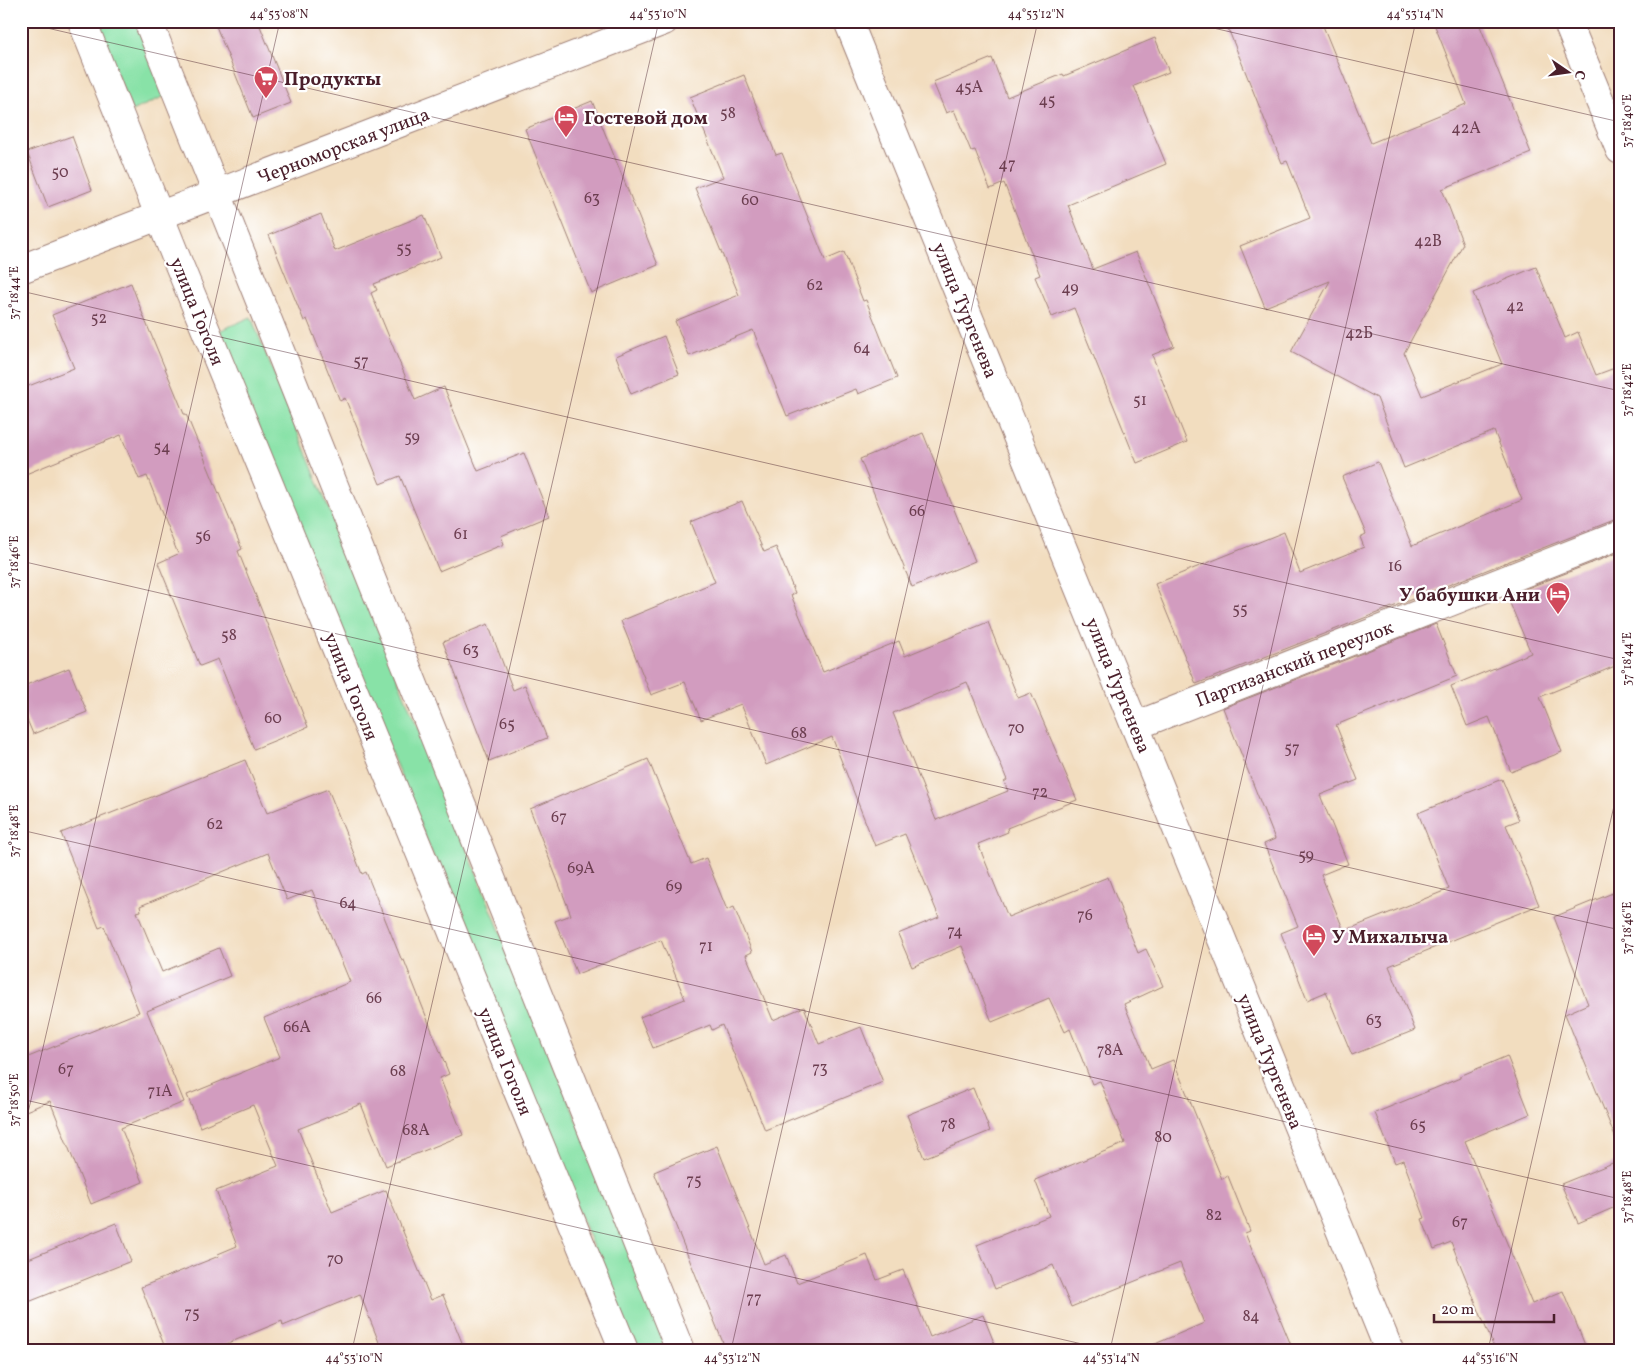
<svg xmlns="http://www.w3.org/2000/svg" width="1641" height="1371" font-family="Vollkorn,serif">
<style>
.green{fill:#88e2a7;stroke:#698069}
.building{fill:#d29cbf;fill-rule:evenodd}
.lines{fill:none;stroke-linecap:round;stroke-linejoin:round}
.minor-casing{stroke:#9e7e75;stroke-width:30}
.tertiary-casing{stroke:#9e7e75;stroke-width:30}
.minor{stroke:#fff;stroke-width:28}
.tertiary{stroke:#fff;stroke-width:28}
.ticks{fill:none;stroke:#4a1f2b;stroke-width:1;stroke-opacity:0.45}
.labels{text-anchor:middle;stroke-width:4.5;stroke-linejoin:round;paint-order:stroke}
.number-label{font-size:16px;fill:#6c3e50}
.poi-label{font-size:19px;font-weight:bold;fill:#4a1f2b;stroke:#fff;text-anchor:start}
.street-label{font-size:19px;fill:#4a1f2b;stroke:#fff}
.neatline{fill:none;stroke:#4a1f2b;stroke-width:2}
.ticks-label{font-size:12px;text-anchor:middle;fill:#4a1f2b}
</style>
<rect width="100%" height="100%" fill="#fff"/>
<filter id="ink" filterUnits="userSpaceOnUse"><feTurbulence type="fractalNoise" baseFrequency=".02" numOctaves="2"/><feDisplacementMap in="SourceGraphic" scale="10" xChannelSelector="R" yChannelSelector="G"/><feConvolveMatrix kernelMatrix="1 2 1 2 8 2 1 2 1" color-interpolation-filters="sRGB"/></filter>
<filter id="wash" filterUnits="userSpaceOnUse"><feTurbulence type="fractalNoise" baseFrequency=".0096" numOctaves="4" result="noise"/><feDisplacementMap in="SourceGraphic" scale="20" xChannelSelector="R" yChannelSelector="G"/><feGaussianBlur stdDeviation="1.12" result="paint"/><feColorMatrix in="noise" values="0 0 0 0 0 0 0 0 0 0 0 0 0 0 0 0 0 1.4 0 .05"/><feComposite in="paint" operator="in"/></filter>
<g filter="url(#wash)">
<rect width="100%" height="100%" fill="#f2ddbf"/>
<path class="green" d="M95,21H135L165,96L132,111Z
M251,317L670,1350H635L219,331Z"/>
<g id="blocks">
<path class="building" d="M214,21H258L291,103L253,118Z
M1225,21H1321L1371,143L1466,104L1433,21H1478L1531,153L1442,189L1463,244L1404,353L1422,396L1502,364L1473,293L1536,267L1565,338L1578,332L1596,375L1620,366V520H1614L1196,684L1155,584L1284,532L1300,573L1364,547L1360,537L1366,534L1342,477L1378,462L1412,546L1522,500L1494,431L1404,468L1377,398L1291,352L1330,281L1265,307L1240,246L1310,218L1287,161L1282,163Z
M1155,38L1169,72L1134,86L1166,164L1068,205L1093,269L1136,252L1174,346L1152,355L1187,442L1137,463L1074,308L1052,317L1035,277L1040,275L1004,183L990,189L975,150L971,151L954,110L946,113L933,82L992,58L1007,97L1063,74L1064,76Z
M744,75L776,155L782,153L825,260L844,252L863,301L866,300L897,378L858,394L856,389L787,416L753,330L689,356L675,321L739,295L695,188L723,177L690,97Z
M592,101L658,265L591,293L525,129Z
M72,136L92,190L48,207L27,152Z
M321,214L335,251L424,215L441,257L374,284L377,290L371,293L415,400L444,387L478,471L524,453L549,516L501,536L504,544L439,571L400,476L380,484L345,398L340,401L307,319L304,321L269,235Z
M131,283L145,320L184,414H186L242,549L238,551L308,727L254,749L218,659L200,666L158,563L178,554L147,476L139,479L121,435L21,476V389L74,368L52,315Z
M664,336L679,374L631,394L616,356Z
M923,433L975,561L912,587L860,459Z
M742,501L764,552L776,547L795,593L791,595L823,672L899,641L905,656L988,622L1018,698L1031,693L1077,800L1007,828L1008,832L978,844L1008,917L1108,877L1138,953L1146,949L1163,986L1124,1004L1151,1069L1173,1060L1222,1179L1228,1176L1250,1231L1245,1233L1293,1350H1141L1204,1323L1180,1263L1071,1307L1053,1265L995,1289L977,1245L1049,1216L1035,1180L1125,1143L1100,1081L1092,1084L1070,1029L1065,1032L1049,998L992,1022L962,946L912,967L898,934L939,917L905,834L875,846L832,737L766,765L741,704L701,720L685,682L651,695L621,621L715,582L691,522ZM967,682L1007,780L1004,782L1008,791L936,820L893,713Z
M1620,552V664L1540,697L1562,752L1511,772L1489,717L1467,726L1451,686L1531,653L1507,596Z
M488,624L513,690L525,685L547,738L489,761L443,642Z
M1436,624L1457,676L1336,725L1358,780L1320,795L1348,864L1321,875L1344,931L1449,889L1418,813L1502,779L1519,820L1506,825L1539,905L1389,966L1415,1030L1352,1055L1326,992L1307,1000L1281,933L1298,926L1264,844L1275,839L1223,708Z
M69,668L87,712L33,734L21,705V687Z
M648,759L691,864L706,858L727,910L734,907L752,952L746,955L773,1020L804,1007L819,1044L861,1027L883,1082L765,1130L722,1025L712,1030L710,1025L653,1048L640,1017L685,999L661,940L577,974L555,921L571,915L530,809Z
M245,760L267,813L328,789L362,874L366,872L402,961L404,960L449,1074L440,1078L463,1135L386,1166L361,1104L298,1129L332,1212L386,1190L431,1300L443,1295L465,1350H382L360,1294L283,1326L282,1321L212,1350H166L141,1287L219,1256L218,1254L237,1246L216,1191L278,1166L253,1105L200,1127L187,1095L280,1057L264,1018L350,982L312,890L287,900L268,853L140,906L141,911L137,912L162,972L219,948L230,976L147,1011L184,1102L121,1128L143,1182L91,1204L50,1101L21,1113V1060L139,1012L104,926L99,928L61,833Z
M1620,890V1143L1618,1144L1565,1014L1588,1004L1554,917Z
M1507,1056L1530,1114L1465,1141L1532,1304L1563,1291L1587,1350H1495L1451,1242L1434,1249L1422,1219L1425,1218L1403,1160L1395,1163L1375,1113L1460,1078V1076Z
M973,1088L990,1131L924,1158L907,1115Z
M717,1146L764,1264L786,1255L797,1283L867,1255L877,1280L903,1270L930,1337L983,1315L997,1350H726L654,1172Z
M1620,1160V1205L1578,1223L1561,1184Z
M116,1223L131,1261L21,1305V1262Z"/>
</g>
</g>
<g filter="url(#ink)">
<use href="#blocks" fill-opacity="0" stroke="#9e7e75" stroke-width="1"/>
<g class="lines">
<defs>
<path id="minor" d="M82,21L175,255L624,1350
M148,21L680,1350
M848,21L1389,1350
M1567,21L1620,150
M1135,726L1620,535"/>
<path id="tertiary" d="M21,269L664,21"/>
</defs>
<use href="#minor" class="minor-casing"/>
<use href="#tertiary" class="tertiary-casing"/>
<use href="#minor" class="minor"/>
<use href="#tertiary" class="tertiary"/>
</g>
</g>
<path class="ticks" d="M1183,21L1620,122M21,22L1620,391M21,291L1620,660M21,561L1620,930M21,830L1620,1199M21,1099L1108,1350M21,1143L280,21M352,1350L659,21M731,1350L1038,21M1110,1350L1416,21M1488,1350L1620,780"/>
<defs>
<symbol id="supermarket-pin" viewBox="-11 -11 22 30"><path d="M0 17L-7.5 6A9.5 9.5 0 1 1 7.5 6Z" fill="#d1495b" stroke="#fff"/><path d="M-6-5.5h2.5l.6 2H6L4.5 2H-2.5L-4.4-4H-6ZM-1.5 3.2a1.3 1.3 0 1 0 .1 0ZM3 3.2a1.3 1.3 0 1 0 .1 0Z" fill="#fff"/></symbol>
<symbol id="hotel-pin" viewBox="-11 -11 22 30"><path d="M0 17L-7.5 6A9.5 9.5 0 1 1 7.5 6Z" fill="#d1495b" stroke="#fff"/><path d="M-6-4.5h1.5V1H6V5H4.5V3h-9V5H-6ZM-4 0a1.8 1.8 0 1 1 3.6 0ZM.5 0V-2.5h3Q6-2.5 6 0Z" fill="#fff"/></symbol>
</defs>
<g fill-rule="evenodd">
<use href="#supermarket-pin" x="252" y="64" width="28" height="38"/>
<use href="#hotel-pin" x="552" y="103" width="28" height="38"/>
<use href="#hotel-pin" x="1544" y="580" width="28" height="38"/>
<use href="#hotel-pin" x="1300" y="922" width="28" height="38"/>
</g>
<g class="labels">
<g class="number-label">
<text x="969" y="92">45А</text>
<text x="1047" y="105">45</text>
<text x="728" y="118">58</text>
<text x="1466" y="133">42А</text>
<text x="1007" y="169">47</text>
<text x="60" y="177">50</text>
<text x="592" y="203">63</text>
<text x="750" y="205">60</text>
<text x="1428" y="246">42В</text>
<text x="404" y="253">55</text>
<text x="815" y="290">62</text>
<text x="1070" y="293">49</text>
<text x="1515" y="311">42</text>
<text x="99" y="323">52</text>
<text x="1359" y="338">42Б</text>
<text x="862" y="353">64</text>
<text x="361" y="366">57</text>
<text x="1140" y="405">51</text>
<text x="412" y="442">59</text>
<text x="162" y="452">54</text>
<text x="917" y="516">66</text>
<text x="461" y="539">61</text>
<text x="203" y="541">56</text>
<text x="1395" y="571">16</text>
<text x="1240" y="614">55</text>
<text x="229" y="640">58</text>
<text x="471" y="655">63</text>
<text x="273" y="723">60</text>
<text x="507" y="729">65</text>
<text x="1016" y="733">70</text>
<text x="799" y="738">68</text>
<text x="1292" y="753">57</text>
<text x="1040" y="797">72</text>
<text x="559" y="822">67</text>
<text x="215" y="829">62</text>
<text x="1306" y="860">59</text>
<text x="581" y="873">69А</text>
<text x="674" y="891">69</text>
<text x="348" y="908">64</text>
<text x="1085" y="920">76</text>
<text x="955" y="936">74</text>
<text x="706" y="951">71</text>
<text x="374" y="1003">66</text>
<text x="1374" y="1025">63</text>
<text x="297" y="1032">66А</text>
<text x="1110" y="1055">78А</text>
<text x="820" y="1073">73</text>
<text x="66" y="1074">67</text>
<text x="398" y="1076">68</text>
<text x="160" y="1096">71А</text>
<text x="948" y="1129">78</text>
<text x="1418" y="1130">65</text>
<text x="416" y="1135">68А</text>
<text x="1163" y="1142">80</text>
<text x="694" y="1185">75</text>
<text x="1214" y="1220">82</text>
<text x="1460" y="1227">67</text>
<text x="335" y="1264">70</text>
<text x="754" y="1303">77</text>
<text x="192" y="1318">75</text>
<text x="1251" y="1321">84</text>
</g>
<g class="poi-label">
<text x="284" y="85">Продукты</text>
<text x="584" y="124">Гостевой дом</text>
<text x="1540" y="601" text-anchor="end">У бабушки Ани</text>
<text x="1332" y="943">У Михалыча</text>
</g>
<g class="street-label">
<text transform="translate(343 145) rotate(-21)" y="7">Черноморская улица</text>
<text transform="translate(966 310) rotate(68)" y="7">улица Тургенева</text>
<text transform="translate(198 311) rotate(68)" y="7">улица Гоголя</text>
<text transform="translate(1294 663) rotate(-21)" y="7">Партизанский переулок</text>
<text transform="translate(1119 685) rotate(68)" y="7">улица Тургенева</text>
<text transform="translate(352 686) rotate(68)" y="7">улица Гоголя</text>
<text transform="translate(506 1061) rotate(68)" y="7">улица Гоголя</text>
<text transform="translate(1271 1061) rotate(68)" y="7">улица Тургенева</text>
</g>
</g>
<rect width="1641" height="1371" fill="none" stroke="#fff" stroke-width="55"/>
<g transform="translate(1568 72) rotate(103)" stroke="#ffffff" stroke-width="4" paint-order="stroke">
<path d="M0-4L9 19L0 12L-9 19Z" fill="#4a1f2b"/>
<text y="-8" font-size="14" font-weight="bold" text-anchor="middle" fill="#4a1f2b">С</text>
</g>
<path d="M1434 1314v8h120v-8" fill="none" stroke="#4a1f2b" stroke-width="2.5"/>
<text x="1441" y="1314" font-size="15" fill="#4a1f2b" stroke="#ffffff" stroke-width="4" paint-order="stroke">20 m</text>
<rect x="28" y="28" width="1586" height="1316" class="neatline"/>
<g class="ticks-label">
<text x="279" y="18">44°53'08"N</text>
<text x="658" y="18">44°53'10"N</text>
<text x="1036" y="18">44°53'12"N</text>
<text x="1415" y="18">44°53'14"N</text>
<text transform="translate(1627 121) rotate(-90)" y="4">37°18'40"E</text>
<text transform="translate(14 293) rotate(-90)" y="4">37°18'44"E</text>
<text transform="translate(1627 390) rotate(-90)" y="4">37°18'42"E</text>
<text transform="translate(14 562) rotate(-90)" y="4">37°18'46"E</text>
<text transform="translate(1627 659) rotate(-90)" y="4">37°18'44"E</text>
<text transform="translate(14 831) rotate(-90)" y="4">37°18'48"E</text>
<text transform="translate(1627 928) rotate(-90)" y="4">37°18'46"E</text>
<text transform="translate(14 1100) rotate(-90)" y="4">37°18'50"E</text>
<text transform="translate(1627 1197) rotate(-90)" y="4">37°18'48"E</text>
<text x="354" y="1362">44°53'10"N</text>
<text x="732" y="1362">44°53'12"N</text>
<text x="1111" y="1362">44°53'14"N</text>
<text x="1490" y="1362">44°53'16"N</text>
</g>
</svg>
